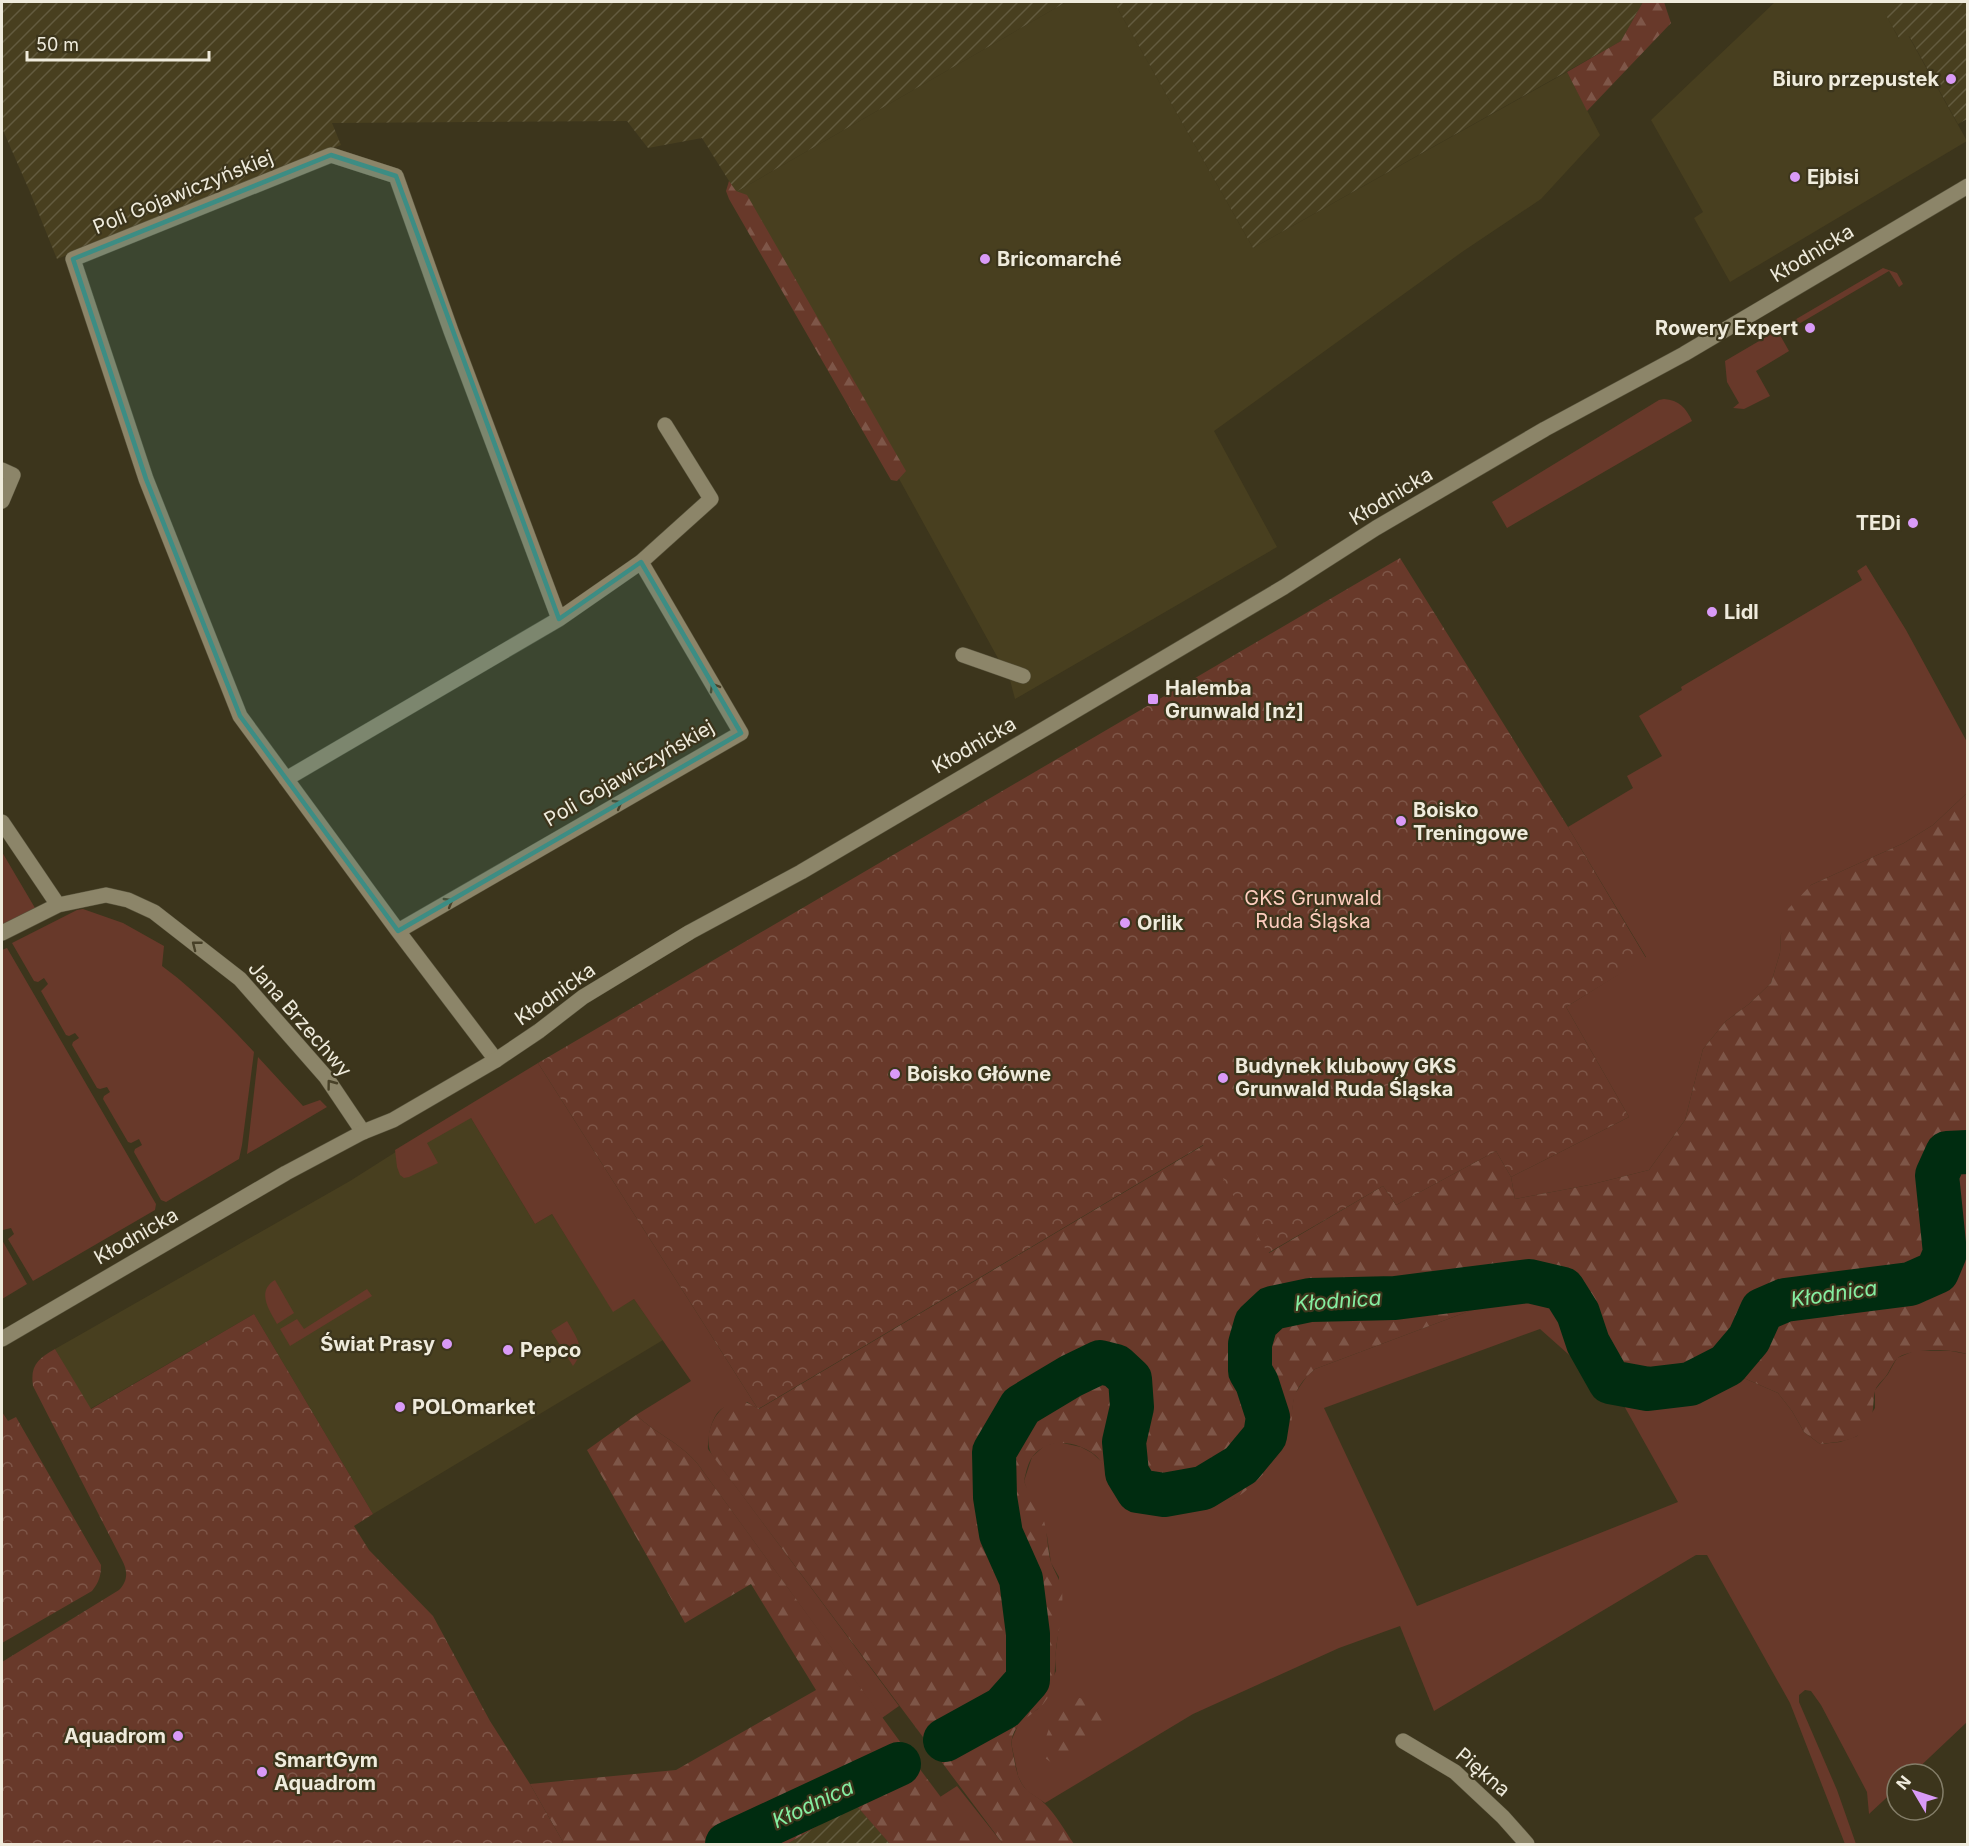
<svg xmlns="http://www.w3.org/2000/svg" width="1969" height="1846" font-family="Inter,sans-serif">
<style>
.built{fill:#483f1f}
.industrial{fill:url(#industrial-furrows)}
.grass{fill:#68392a}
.forest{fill:url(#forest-firs)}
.park{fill:url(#park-crowns)}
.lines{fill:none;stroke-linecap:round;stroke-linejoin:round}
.river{stroke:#002c10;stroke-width:44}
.minor-casing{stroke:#58533c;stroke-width:16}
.tertiary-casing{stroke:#58533c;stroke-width:16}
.minor{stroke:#8c8569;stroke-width:15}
.tertiary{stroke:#8c8569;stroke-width:15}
.oneway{stroke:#484128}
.marked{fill:#3c8d84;fill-opacity:0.2;stroke:#3c8d84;stroke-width:4.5;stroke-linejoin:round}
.poi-dot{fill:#d99af7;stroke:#3c351c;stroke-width:2}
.labels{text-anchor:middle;stroke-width:4.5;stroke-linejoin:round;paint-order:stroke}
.poi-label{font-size:20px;font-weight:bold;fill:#efebdc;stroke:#3c351c;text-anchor:start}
.street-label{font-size:20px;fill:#efebdc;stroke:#3c351c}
.park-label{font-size:20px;fill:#fdcdbe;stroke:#3c351c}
.water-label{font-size:21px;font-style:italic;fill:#85eea1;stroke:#3c351c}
</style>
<defs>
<pattern id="industrial-furrows" width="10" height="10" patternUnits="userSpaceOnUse" patternTransform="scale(1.5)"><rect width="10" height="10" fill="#483f1f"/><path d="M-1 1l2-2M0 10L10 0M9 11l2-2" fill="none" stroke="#635b3f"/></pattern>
<pattern id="forest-firs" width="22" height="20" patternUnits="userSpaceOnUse" patternTransform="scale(1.5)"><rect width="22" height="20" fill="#68392a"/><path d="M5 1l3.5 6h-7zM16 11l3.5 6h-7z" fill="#7e5648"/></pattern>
<pattern id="park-crowns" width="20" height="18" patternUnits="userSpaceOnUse" patternTransform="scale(1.5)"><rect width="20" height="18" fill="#68392a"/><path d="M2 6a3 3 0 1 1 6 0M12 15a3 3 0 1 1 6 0" fill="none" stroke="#7e5648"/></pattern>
</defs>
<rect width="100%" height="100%" fill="#3c351c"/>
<path class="built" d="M1066,2H1114L1253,248L1567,72L1600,135L1541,199L1462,252L1214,431L1277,547L1015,699L1010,680L876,437L736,192Z
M1775,2H1898L1884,11L1899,39L1908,35L1967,141L1730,282L1694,218L1703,212L1651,120Z
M465,1108L535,1224L552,1214L613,1311L634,1299L663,1340L373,1514L254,1314L90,1409L55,1349L350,1181Z"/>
<path class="industrial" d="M2,2H1066L736,192L702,138L648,148L627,121L332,123L341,145L57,259L30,192L2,128Z
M1114,2H1643L1621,41L1253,248Z
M1898,2H1967V119L1958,124L1909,36L1900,40L1883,10Z
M855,1804L890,1844H787Z"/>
<path class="grass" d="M1883,268L1897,273L1903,284L1899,287L1889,271L1780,335L1789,351L1756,371L1770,396L1744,409L1733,408L1739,403L1727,382L1725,361Z
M1664,399C1679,400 1686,408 1692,421L1507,528L1492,502L1659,400Z
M1866,565L1906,630L1967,742V793L1933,825L1904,843L1811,885L1781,934L1780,953L1771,983L1749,1004L1726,1021L1703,1049L1685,1120L1649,1170L1589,1185L1515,1199L1511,1177L1629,1117L1566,1007L1646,957L1568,827L1633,788L1627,776L1662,756L1639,716L1682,690L1681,687L1862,580L1857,571Z
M2,852L35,908L2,926Z
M83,909L123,923L164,946L162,966C196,991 225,1021 254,1052L242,1145L239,1159L166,1202L161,1200L134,1152L135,1149L142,1145L139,1139L131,1143L128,1142L103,1099L104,1096L110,1092L107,1087L100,1089L97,1088L72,1045L73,1042L79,1038L75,1033L69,1036L66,1035L41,991L48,984L44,978L38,982L34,981L12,943L77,910Z
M7,948L156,1204L155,1210L33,1281L8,1239L14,1234L11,1228L3,1230L2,1228V950Z
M258,1057L303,1106L320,1100L327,1107L247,1154Z
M538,1063L758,1409L747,1402C740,1404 729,1404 723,1408C711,1415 708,1437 708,1449L899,1706L882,1718L697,1463C679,1442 655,1433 636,1415L691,1381L634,1299L613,1312L552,1214L535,1224L471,1118L427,1143L438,1163L409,1177L404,1178L400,1175L397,1167L395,1150Z
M2,1240L27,1284L2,1299Z
M275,1280L294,1313L277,1324C269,1310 256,1291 275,1280Z
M367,1289L372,1296L290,1346L280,1329L297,1319L304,1329Z
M1525,1290L1534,1292L1556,1302L1563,1313L1572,1339L1594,1377L1540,1329L1324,1408L1417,1606L1678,1502L1623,1404L1683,1401L1737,1375L1778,1393L1792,1411L1804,1432L1820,1444L1840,1442L1857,1436L1875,1408V1390L1888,1374L1897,1358L1914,1351H1951L1967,1354V1722L1912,1774H1897V1788L1869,1814L1867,1792L1821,1705L1811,1691L1805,1690L1799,1695V1702L1837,1790L1856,1844H1845L1790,1703L1707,1555H1696L1434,1711L1400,1626L1339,1648L1193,1714L1045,1803L1027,1791L1022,1784L1018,1776L1012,1747V1739L1019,1723L1025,1717L1038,1709L1056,1671L1055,1658L1059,1625V1577L1051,1563L1047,1536L1037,1507L1029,1495L1024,1481L1032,1457L1044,1446L1058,1442L1081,1447L1092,1453L1101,1461L1123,1492L1133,1501L1157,1511L1205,1507L1234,1499L1260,1477L1278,1456L1291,1418L1294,1395L1307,1376L1315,1369Z
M567,1321C576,1337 587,1349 573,1366L551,1331Z
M957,1786L1003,1844H975L940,1797Z"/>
<path class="forest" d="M1643,2H1664L1671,23L1587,111L1567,72L1621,41Z
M729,181L736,191L747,195L906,471L897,481L891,480L729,199L726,191Z
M1967,793V1354C1952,1349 1913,1348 1899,1357C1893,1361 1890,1371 1886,1376C1882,1381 1876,1386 1875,1391C1872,1403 1875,1416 1867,1427C1856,1442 1836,1442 1820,1444L1804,1432L1792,1411L1778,1393L1737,1375L1683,1401L1623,1404C1598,1391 1580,1361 1571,1335C1567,1325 1564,1309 1556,1301C1548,1295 1535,1292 1525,1290L1315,1369C1281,1398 1300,1412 1286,1443C1278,1460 1251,1490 1234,1499C1220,1506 1173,1513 1157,1511C1140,1509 1124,1495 1114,1481C1107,1472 1103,1462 1095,1455C1077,1441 1049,1437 1033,1456C1028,1462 1026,1472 1024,1481C1029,1495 1040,1507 1044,1521C1048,1535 1047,1549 1051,1562C1054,1572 1061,1580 1062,1591C1064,1611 1058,1631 1056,1650C1054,1667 1057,1683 1047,1699C1036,1716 1008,1722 1012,1748C1015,1762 1016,1780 1027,1790C1032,1795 1040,1798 1045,1804C1056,1815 1065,1831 1074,1844H1003L712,1455C701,1436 717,1400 741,1401C748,1402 753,1406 759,1409L1204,1145L1269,1253L1383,1186L1396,1205L1496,1151L1511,1177L1515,1199L1589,1185L1649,1170L1685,1120L1703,1049L1726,1021L1749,1004L1771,983L1780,953L1781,934L1788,909L1811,885L1904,843L1933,825Z
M636,1415C655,1433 679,1442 697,1463L909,1754L872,1775L722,1844H559L563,1842L530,1784L676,1770L816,1690L751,1584L685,1623L587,1450Z
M1079,1698C1089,1700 1105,1704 1111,1714C1113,1717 1112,1721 1113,1725C1106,1733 1099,1737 1091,1743C1075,1757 1066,1777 1044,1757C1042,1736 1057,1703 1079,1698Z
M913,1760L976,1844H890L855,1804L787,1844H734L873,1780Z"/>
<path class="park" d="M1400,558L1568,827L1646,958L1566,1007L1629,1117L1511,1177L1496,1151L1396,1205L1383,1186L1268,1253L1203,1145L758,1409L538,1063Z
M254,1314L373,1514L354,1526L369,1550L433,1616L490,1721L530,1784L563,1842L559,1844H2V1662L119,1590C128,1581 128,1571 122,1560L33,1386C30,1365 38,1359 55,1349L91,1409Z
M2,1412L8,1421L16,1417L101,1565C101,1576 99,1582 92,1591L2,1643Z"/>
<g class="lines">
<path class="river" d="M945,1740L1003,1708L1028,1680V1634L1021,1579L1001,1534L995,1497L994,1452L1021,1406L1071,1376L1100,1362L1116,1366L1130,1379L1132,1407L1124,1442L1127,1473L1138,1491L1164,1495L1203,1488L1241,1465L1265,1436L1268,1417L1257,1383L1250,1371V1344L1256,1323L1272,1308L1310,1300L1395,1298L1529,1281L1563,1289L1578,1313L1588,1343L1610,1382L1648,1389L1690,1384L1727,1365L1749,1339L1762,1310L1785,1300L1910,1284L1937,1272L1945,1253L1937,1175L1947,1153L1968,1152
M727,1844L899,1764"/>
<defs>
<path id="minor" d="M2,470L13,475L2,501
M963,655L1023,676
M286,779L559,619L641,562L711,499L665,425
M2,822L58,905
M398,931L741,733L641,562
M2,933L58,905L106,895L128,900L154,912L240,979L326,1077L363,1132
M496,1060L398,931L240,716L146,479L73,259L331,155L396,176L451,331L559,619
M1403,1741L1455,1772L1503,1817L1527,1844"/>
<path id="tertiary" d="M2,1339L286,1173L363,1132L393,1120L496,1060L539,1031L583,997L690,932L801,872L1051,725L1284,587L1376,528L1545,429L1684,354L1968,186"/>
</defs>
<use href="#minor" class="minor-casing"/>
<use href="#tertiary" class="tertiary-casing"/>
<use href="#minor" class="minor"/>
<use href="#tertiary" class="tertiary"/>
</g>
<defs><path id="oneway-chevron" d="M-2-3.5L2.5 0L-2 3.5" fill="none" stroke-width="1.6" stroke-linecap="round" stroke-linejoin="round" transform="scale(1.5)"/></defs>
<g class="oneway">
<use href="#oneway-chevron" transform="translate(714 687) rotate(-120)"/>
<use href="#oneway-chevron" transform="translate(618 804) rotate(-30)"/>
<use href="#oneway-chevron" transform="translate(449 902) rotate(-30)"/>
<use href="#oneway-chevron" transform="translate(196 945) rotate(-142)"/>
<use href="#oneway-chevron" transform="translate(331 1084) rotate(-127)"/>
</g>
<path class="marked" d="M331,155L396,176L559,619L641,562L741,733L398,931L240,716L146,479L73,259Z"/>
<g class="poi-dot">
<circle cx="1951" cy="79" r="6"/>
<circle cx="1795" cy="177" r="6"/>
<circle cx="985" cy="259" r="6"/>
<circle cx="1810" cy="328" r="6"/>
<circle cx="1913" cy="523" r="6"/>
<circle cx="1712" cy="612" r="6"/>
<rect x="1147" y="693" width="12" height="12" rx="3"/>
<circle cx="1401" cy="821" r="6"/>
<circle cx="1125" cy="923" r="6"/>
<circle cx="895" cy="1074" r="6"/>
<circle cx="1223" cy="1078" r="6"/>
<circle cx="447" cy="1344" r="6"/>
<circle cx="508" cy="1350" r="6"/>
<circle cx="400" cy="1407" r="6"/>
<circle cx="178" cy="1736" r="6"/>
<circle cx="262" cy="1772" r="6"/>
</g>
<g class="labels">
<g class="poi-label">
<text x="1939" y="86" text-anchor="end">Biuro przepustek</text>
<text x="1807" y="184">Ejbisi</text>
<text x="997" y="266">Bricomarché</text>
<text x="1798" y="335" text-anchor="end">Rowery Expert</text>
<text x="1901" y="530" text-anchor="end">TEDi</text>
<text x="1724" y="619">Lidl</text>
<text x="1165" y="695">Halemba<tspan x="1165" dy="23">Grunwald [nż]</tspan></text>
<text x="1413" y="817">Boisko<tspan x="1413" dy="23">Treningowe</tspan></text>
<text x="1137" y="930">Orlik</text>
<text x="1235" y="1073">Budynek klubowy GKS<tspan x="1235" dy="23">Grunwald Ruda Śląska</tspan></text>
<text x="907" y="1081">Boisko Główne</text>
<text x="435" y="1351" text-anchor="end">Świat Prasy</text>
<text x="520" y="1357">Pepco</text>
<text x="412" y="1414">POLOmarket</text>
<text x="166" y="1743" text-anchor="end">Aquadrom</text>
<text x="274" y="1767">SmartGym<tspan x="274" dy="23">Aquadrom</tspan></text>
</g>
<g class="street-label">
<text transform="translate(183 192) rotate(-22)" y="7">Poli Gojawiczyńskiej</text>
<text transform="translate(1812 253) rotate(-31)" y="7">Kłodnicka</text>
<text transform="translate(1391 496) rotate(-31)" y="7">Kłodnicka</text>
<text transform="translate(974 745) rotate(-30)" y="7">Kłodnicka</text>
<text transform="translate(629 773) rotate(-30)" y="7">Poli Gojawiczyńskiej</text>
<text transform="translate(555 994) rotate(-35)" y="7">Kłodnicka</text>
<text transform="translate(300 1019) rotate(49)" y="7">Jana Brzechwy</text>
<text transform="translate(136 1236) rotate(-30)" y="7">Kłodnicka</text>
<text transform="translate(1483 1772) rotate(40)" y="7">Piękna</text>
</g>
<g class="park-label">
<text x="1313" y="905">GKS Grunwald<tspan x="1313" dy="23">Ruda Śląska</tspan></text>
</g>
<g class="water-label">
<text transform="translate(1834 1294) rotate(-8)" y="7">Kłodnica</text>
<text transform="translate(1338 1301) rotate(-4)" y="7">Kłodnica</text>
<text transform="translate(813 1804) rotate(-25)" y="7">Kłodnica</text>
</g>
</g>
<rect width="1969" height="1846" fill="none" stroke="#efebdc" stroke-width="6"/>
<g transform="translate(1915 1792) rotate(309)"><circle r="28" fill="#3c351c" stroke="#847e69" stroke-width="1.5"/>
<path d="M0-4.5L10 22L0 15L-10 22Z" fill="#d99af7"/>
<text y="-9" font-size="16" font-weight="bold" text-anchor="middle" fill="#efebdc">N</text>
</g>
<path d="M27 51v9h182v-9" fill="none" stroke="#efebdc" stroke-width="3"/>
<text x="36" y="51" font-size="18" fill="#efebdc" stroke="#3c351c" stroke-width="4.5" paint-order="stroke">50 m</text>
</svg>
